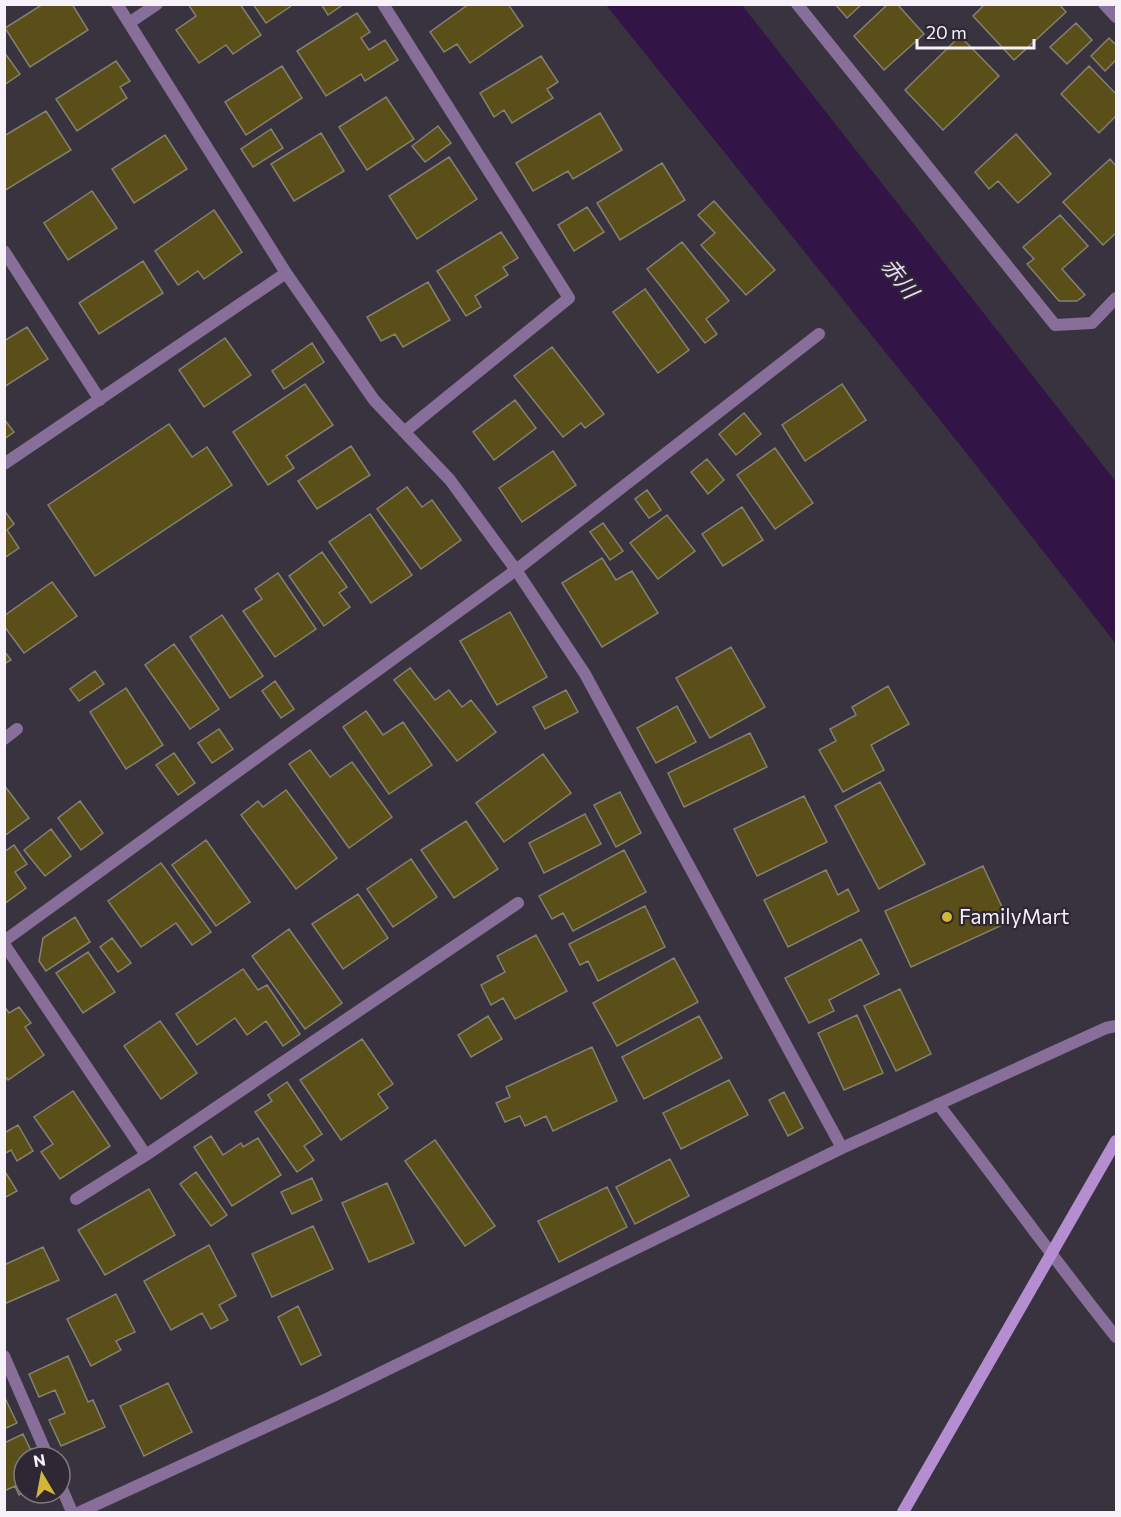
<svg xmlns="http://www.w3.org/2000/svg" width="1121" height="1517" font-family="Commissioner,'Noto Sans JP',sans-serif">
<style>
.water{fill:#331446}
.building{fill:#5a4f18;stroke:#848171;stroke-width:1.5}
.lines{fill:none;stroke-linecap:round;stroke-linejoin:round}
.lane{stroke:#876f99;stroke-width:12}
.street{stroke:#876f99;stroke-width:12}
.secondary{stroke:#b48ed1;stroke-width:12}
.poi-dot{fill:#d1b736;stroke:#2f2834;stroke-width:2}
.labels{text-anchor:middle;stroke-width:4.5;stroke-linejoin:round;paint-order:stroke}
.poi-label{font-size:21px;fill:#f7f2fa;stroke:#2f2834;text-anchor:start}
.water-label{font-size:22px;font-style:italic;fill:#ead8f9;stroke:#2f2834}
</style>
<rect width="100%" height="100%" fill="#39323f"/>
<path class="water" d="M606,5H742L1116,482V644L960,445Z"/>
<path class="building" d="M43,4H72L88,30L30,67L5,28Z
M188,4H240L261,35L233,54L226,45L199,63L176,30L196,16Z
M253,4H294L266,23Z
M321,4H344L328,15Z
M469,4H508L523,26L470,63L457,44L444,52L430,32Z
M835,4H862L847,18Z
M888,4H897L924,34L884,70L854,36Z
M985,4H1059L1066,12L1014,60L973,16Z
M357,13L370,32L361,38L369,50L385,40L398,60L365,81L361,74L326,96L297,51Z
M1076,23L1092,40L1067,64L1050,47Z
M960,36L999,76L943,130L905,90Z
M1109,38L1116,45V60L1105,71L1091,56Z
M4,52L20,74L4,85Z
M541,56L558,82L547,89L553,98L512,123L504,110L494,117L480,93Z
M116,61L130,81L120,87L127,98L77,131L56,99Z
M282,66L302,98L246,135L225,102Z
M1089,66L1116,94V116L1099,133L1061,94Z
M386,97L414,139L367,170L339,127Z
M46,111L71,150L4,191V136Z
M600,113L622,150L573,179L568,171L533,191L516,163Z
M438,126L451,143L425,162L412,146Z
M271,129L283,148L253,167L241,149Z
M321,133L344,171L294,201L271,164Z
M1016,134L1051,174L1018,203L998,181L989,189L975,172Z
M165,135L187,169L134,203L112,169Z
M449,157L477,199L417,239L389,196Z
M1110,159L1116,166V233L1103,245L1063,202Z
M662,163L685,200L620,240L597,203Z
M92,191L117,228L68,260L44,223Z
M714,201L775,270L746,295L701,245L715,233L698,215Z
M587,207L604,232L574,251L558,225Z
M214,210L242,252L204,279L198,271L178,285L155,251Z
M1060,215L1088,246L1062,269L1085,295L1077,301H1059L1027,264L1034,259L1023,247Z
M501,232L518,258L503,267L508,275L475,296L481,307L466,316L437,271Z
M682,242L729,301L706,319L717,334L705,343L647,269Z
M143,261L163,293L99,334L79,303Z
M428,282L450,320L403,347L395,334L381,341L367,317Z
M645,289L689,350L658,373L613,312Z
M27,327L48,359L4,387V341Z
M225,338L251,375L204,407L179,370Z
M312,343L324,362L284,389L272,371Z
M552,347L604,414L585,428L581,423L563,437L514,376Z
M305,384L333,425L286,456L294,468L268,485L233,432Z
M842,384L866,420L805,461L782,425Z
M515,400L536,428L494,460L473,432Z
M744,413L761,434L736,455L719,434Z
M4,419L14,432L4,439Z
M169,424L192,457L207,447L232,485L95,576L48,505Z
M351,446L370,475L317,509L298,481Z
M775,448L813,503L775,529L737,475Z
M553,451L576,485L522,522L499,488Z
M707,459L724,480L708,494L691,472Z
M407,487L422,507L432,500L461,540L421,569L377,509Z
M647,490L661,510L649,518L635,499Z
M742,507L763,540L723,566L702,534Z
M4,510L14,524L7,530L19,548L4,558Z
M370,514L412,575L371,603L329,542Z
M667,515L695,551L658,579L630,543Z
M603,523L623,551L610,560L590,532Z
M322,552L347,587L339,593L350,607L324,626L289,576Z
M602,558L616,580L632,571L658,613L602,647L562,583Z
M278,573L316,629L275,657L243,611L262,599L255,589Z
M52,582L77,616L24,653L4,626V616Z
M510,612L547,677L497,705L460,641Z
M222,615L263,676L230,698L190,637Z
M174,644L219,709L190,729L145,665Z
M731,647L765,707L710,738L676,678Z
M4,651L11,660L4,664Z
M410,668L435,700L449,690L462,707L471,700L496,732L457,761L394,680Z
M95,671L104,684L79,701L70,689Z
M275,681L294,709L281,718L262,691Z
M888,686L909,724L871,745L884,770L843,792L819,750L836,741L830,729L856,715L852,707Z
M126,688L163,745L126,769L90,712Z
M566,690L578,712L545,729L533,707Z
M677,706L696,742L656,763L637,728Z
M366,711L383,735L403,722L432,765L389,794L343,727Z
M219,729L233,749L212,763L198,743Z
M750,733L767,767L684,807L668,773Z
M310,750L330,777L352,762L392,817L349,848L289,764Z
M174,753L195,783L178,795L156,765Z
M543,754L571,793L504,842L476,803Z
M880,782L925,864L879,889L835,806Z
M4,785L29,818L4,836Z
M286,790L337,858L296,889L241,815L258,801L263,807Z
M620,792L641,833L616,847L594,805Z
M804,796L827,842L757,876L734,829Z
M80,801L103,833L81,850L58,818Z
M585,814L601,844L544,873L529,843Z
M466,821L498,869L454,898L421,850Z
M51,829L71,856L45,876L24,850Z
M206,840L250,902L216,926L172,865Z
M14,845L27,864L15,872L26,888L4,904V852Z
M624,850L646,892L573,931L563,913L552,919L539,896Z
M411,859L437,897L393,927L367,889Z
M161,863L211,932L192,945L176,923L141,947L108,901Z
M983,866L1009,922L911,967L885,911Z
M826,870L838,895L848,889L859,911L788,947L764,900Z
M358,894L388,938L343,969L312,924Z
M645,906L665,947L598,981L588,961L580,965L569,944Z
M75,917L90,942L46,971L39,961L43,938Z
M289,929L342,1003L305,1029L252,956Z
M536,935L567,991L515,1019L503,998L491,1005L481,985L505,972L497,956Z
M112,938L131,963L118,972L100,947Z
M861,939L879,974L829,1000L834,1011L809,1023L785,978Z
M88,952L115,992L83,1013L56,973Z
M674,958L698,1002L617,1046L593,1003Z
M243,969L258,990L267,985L300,1034L283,1046L266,1021L247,1035L235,1018L197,1045L176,1014Z
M900,989L931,1054L896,1071L864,1006Z
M4,1006L9,1013L19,1007L31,1023L25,1027L44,1055L8,1080L4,1075Z
M857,1015L883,1073L844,1090L818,1033Z
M488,1016L502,1039L471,1057L458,1035Z
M699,1016L722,1058L644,1099L622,1057Z
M160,1021L197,1073L161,1099L124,1046Z
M362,1039L393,1084L378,1094L388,1108L341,1140L300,1080Z
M592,1047L617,1101L553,1131L546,1116L525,1126L520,1116L505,1122L496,1103L510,1097L506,1087Z
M729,1080L748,1115L681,1149L663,1113Z
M287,1082L322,1134L304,1146L314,1160L297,1172L255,1112L272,1101L268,1095Z
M73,1091L110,1146L60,1179L41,1152L53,1144L34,1117Z
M784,1092L803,1128L788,1136L769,1100Z
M18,1125L33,1151L17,1161L11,1150L4,1154V1133Z
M211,1136L223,1155L241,1143L243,1147L258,1138L281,1175L232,1206L194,1147Z
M435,1140L495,1226L465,1246L405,1161Z
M670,1159L689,1196L635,1224L616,1187Z
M4,1170L17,1191L4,1198Z
M196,1172L227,1215L211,1226L180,1184Z
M312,1178L322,1200L292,1214L281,1192Z
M387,1183L414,1243L369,1262L342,1203Z
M607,1187L627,1227L559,1262L538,1221Z
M149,1189L175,1235L105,1275L78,1230Z
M313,1226L333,1269L272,1297L252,1254Z
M209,1245L236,1296L219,1305L228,1320L211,1329L202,1313L171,1330L144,1281Z
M43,1247L59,1280L4,1304V1265Z
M116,1294L135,1332L116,1341L121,1350L91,1366L67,1319Z
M298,1306L321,1355L301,1365L278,1317Z
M68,1356L88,1402L93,1400L105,1427L61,1446L49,1420L65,1413L55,1390L39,1397L29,1374Z
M168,1383L192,1432L144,1456L120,1406Z
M4,1396L17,1423L4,1429Z
M23,1434L34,1457H24V1492L19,1495L15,1486L4,1491V1443Z"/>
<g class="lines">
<path class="lane" d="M4,1356L48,1457
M60,1484L72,1512"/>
<path class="street" d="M117,4L286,273L374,400L450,480L516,570L585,674L842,1148
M383,4L569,298L404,432
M797,4L1055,325L1092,323L1116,298
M1104,4L1116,17
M129,23L157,4
M4,251L100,400
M4,464L286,273
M4,739L17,729
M4,941L516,570L819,334
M4,944L146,1155
M938,1104C998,1181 1055,1261 1116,1337
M76,1199L146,1155L518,903
M80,1512L331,1397L842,1148L1106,1028L1116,1026"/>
<path class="secondary" d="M903,1512L1116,1141"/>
</g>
<circle class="poi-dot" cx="947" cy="917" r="6"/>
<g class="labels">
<g class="poi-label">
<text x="959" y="924">FamilyMart</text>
</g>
<g class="water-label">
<text transform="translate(900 278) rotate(52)" y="8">赤川</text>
</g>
</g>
<rect width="1121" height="1517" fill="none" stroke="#f7f2fa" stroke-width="12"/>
<g transform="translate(42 1475) rotate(350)"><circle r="28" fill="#2f2834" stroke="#7f7983" stroke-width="1.5"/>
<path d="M0-4.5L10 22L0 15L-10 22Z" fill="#d1b736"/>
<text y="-9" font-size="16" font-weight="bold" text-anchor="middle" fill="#f7f2fa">N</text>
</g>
<path d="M917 39v9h117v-9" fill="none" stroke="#f7f2fa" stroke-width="3"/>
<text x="926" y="39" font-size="18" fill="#f7f2fa" stroke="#2f2834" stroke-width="4.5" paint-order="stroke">20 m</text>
</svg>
